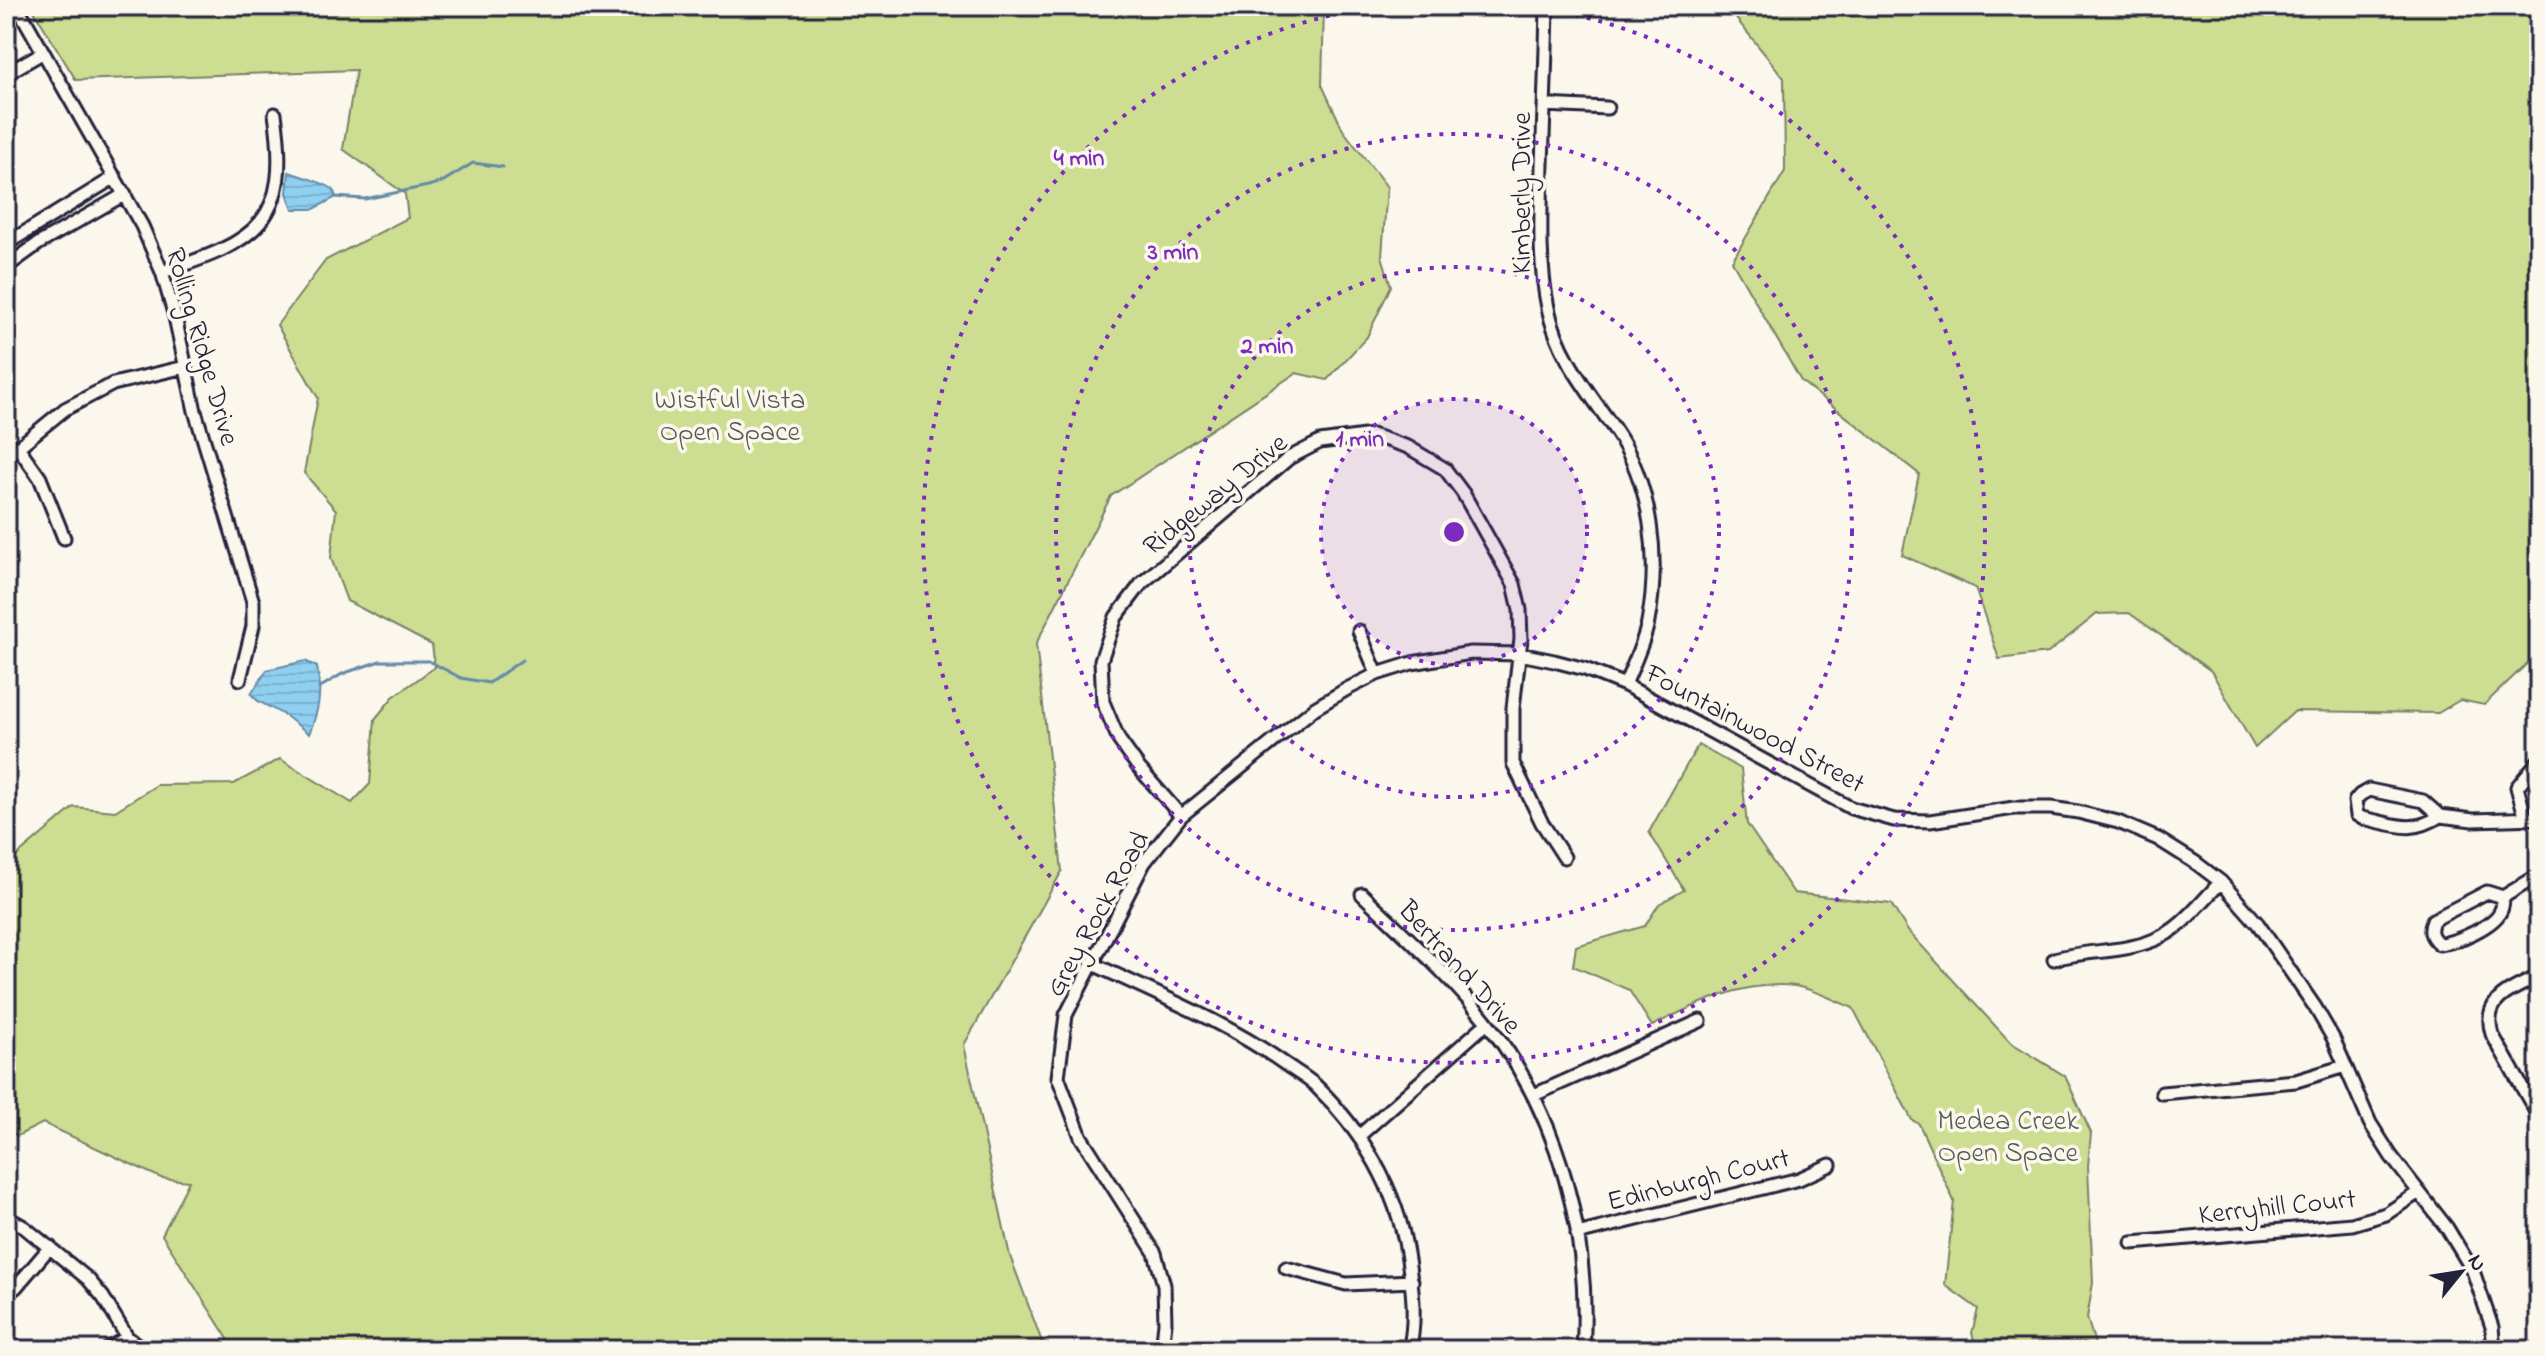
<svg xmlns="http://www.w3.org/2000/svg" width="2545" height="1356" font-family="'Indie Flower',sans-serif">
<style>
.green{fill:#cdde92;stroke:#788066;stroke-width:2}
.water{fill:url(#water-rules);stroke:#638aa8;stroke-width:2}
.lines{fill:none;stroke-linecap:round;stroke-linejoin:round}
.stream{stroke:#638aa8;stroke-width:3}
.street-casing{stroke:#22223b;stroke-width:17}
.street{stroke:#fbf7ec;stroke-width:11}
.ring{fill:none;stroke:#7b2cbf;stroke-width:4;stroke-dasharray:4 8}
.labels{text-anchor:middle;stroke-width:7;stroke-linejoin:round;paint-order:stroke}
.street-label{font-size:28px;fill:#22223b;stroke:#fbf7ec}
.park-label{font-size:28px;fill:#555a55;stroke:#fbf7ec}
.centre{fill:#7b2cbf;stroke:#fbf7ec;stroke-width:4}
.ring-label{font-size:24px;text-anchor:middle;font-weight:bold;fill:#7b2cbf;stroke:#fbf7ec;stroke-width:7;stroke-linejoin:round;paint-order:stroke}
</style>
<defs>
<pattern id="water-rules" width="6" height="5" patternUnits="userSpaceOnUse" patternTransform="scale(2)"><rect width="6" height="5" fill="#8fcff0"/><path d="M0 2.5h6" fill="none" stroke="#7bb1cf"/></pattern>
</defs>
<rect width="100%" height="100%" fill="#fbf7ec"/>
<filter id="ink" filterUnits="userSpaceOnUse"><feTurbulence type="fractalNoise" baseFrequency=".0125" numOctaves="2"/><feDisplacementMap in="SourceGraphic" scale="16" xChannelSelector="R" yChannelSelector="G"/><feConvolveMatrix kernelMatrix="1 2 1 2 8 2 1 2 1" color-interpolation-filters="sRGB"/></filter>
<g filter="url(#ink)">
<path class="green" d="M31,6H1324L1322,85L1343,130L1387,187L1382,256L1391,286L1367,337L1327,380L1296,373L1111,496L1036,644L1062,871L964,1045L1010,1256L1045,1350H235L162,1235L189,1181L161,1178L43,1123L17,1136L6,1128V865L74,807L115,811L157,785L234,784L280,759L352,803L370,784L375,719L393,697L435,667L432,645L347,601L331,558L336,510L304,473L318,398L277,325L326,260L408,218L405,194L343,149L356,70L76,80Z
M1726,6H2539V652L2484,705L2460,700L2438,713L2295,711L2255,748L2211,671L2129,613L2097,614L2048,653L1999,659L1975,588L1902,555L1919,474L1801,381L1732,261L1785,171L1784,78Z
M1698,745L1741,769L1747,824L1794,893L1891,904L1908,931L2010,1042L2065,1076L2091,1133L2088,1166L2093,1283L2087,1318L2097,1350H1977L1972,1333L1978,1309L1945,1285L1954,1201L1919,1124L1912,1120L1853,1008C1835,1001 1814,989 1795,986C1744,980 1696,1004 1652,1026L1629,990L1573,966L1576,946L1645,926L1659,904L1684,890L1649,832Z"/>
<path class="water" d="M289,172C303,177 318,180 333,189L336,197L314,209H293L287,193Z
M305,661L317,667C322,692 319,710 309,734L286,716L258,701L251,694L267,670Z"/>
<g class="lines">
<path class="stream" d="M335,197L365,199L428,186L442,182L473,163L503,167
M319,688L342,674L380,661H429L461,678L489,683L522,660"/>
<defs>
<path id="street" d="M17,6L142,226L162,272L175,317L195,411L253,602V626L240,679
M1547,6C1546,59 1544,111 1542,164C1541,213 1538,260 1548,308C1558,356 1588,391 1615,430C1652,484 1660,559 1648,622C1644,643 1633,665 1625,685
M6,74L42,53
M1544,105L1607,108
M6,244L115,177
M6,267L38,244L125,194
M162,272C258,241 291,222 275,114
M18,447L40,478L64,538
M6,457L65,409L113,384L185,367
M1359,631L1377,674
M1181,816L1139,768L1119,740L1103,702L1101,660L1116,617L1142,583L1289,458L1320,442L1372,435L1408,447L1445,469L1463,493L1514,584L1520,610L1521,639L1513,708V763L1542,823L1564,857
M2440,816C2411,835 2394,824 2362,818L2357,815L2355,801L2360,795L2369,790L2423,801L2440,816L2473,820L2539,818
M2526,819L2517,787L2539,760
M1362,894C1405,936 1452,977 1489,1025C1559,1116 1591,1236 1583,1350
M2503,897C2503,901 2503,906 2501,910C2495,926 2455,943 2439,944C2430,936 2429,931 2433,920L2487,892L2503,897L2539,875
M2054,959C2086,950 2123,953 2154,940C2181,930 2201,902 2221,882
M1091,963C1156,994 1226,1022 1285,1064C1295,1071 1306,1077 1315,1085C1361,1129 1397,1190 1407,1253C1412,1284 1417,1319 1409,1350
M2539,976C2513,990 2481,998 2492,1034L2539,1117
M2162,1093L2296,1081L2345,1066
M1534,1095L1700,1021
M1359,1136L1487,1023
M6,1217L24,1227L88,1279L103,1297L127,1337L144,1350
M1577,1234L1799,1179L1830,1165
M2132,1243L2352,1224L2386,1214L2419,1192
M1286,1268L1346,1284L1412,1281
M6,1294L16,1287L50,1247
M107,1350L127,1337
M1162,1350L1165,1323L1164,1285L1155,1253L1081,1137L1058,1077L1066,1015L1144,863L1181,816L1315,708L1347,689L1377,674L1412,663L1471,653L1520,654L1554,661L1585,669L1625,685L1851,808L1894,820L1930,821L2014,808H2051L2078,812L2118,822L2158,839L2196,863L2221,882L2258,924L2315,1007L2333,1038L2370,1123L2391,1156L2447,1228L2473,1271L2492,1327L2494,1350"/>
</defs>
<use href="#street" class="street-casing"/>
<use href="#street" class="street"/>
</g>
</g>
<circle cx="1454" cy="532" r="133" fill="#7b2cbf" fill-opacity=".12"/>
<g class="ring">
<circle cx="1454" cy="532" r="133"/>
<circle cx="1454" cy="532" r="265"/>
<circle cx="1454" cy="532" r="398"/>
<path d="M1528 6A531 531 0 1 1 1380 6"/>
</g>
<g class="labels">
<g class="street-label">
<text transform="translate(1520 193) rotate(-90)" y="10">Kimberly Drive</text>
<text transform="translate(204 346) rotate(74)" y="10">Rolling Ridge Drive</text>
<text transform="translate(1214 493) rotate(-39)" y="10">Ridgeway Drive</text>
<text transform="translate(1756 727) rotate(28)" y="10">Fountainwood Street</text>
<text transform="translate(1096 913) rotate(-61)" y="10">Grey Rock Road</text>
<text transform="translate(1461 966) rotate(48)" y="10">Bertrand Drive</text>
<text transform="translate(1698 1178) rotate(-14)" y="10">Edinburgh Court</text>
<text transform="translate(2277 1205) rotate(-6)" y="10">Kerryhill Court</text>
</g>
<g class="park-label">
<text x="730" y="408">Wistful Vista<tspan x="730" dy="32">Open Space</tspan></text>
<text x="2008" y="1129">Medea Creek<tspan x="2008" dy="32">Open Space</tspan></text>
</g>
</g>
<circle cx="1454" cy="532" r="12" class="centre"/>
<g class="ring-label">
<text x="1079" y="165">4 min</text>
<text x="1173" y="259">3 min</text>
<text x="1267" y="353">2 min</text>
<text x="1360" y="446">1 min</text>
</g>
<rect width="2545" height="1356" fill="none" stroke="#fbf7ec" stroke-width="32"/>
<rect x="16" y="16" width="2513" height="1324" fill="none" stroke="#22223b" stroke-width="3" filter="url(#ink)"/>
<g transform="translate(2461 1272) rotate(60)" stroke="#fbf7ec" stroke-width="6" paint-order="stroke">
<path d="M0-6L14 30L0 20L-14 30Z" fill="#22223b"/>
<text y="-12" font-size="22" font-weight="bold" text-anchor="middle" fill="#22223b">N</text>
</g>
</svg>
